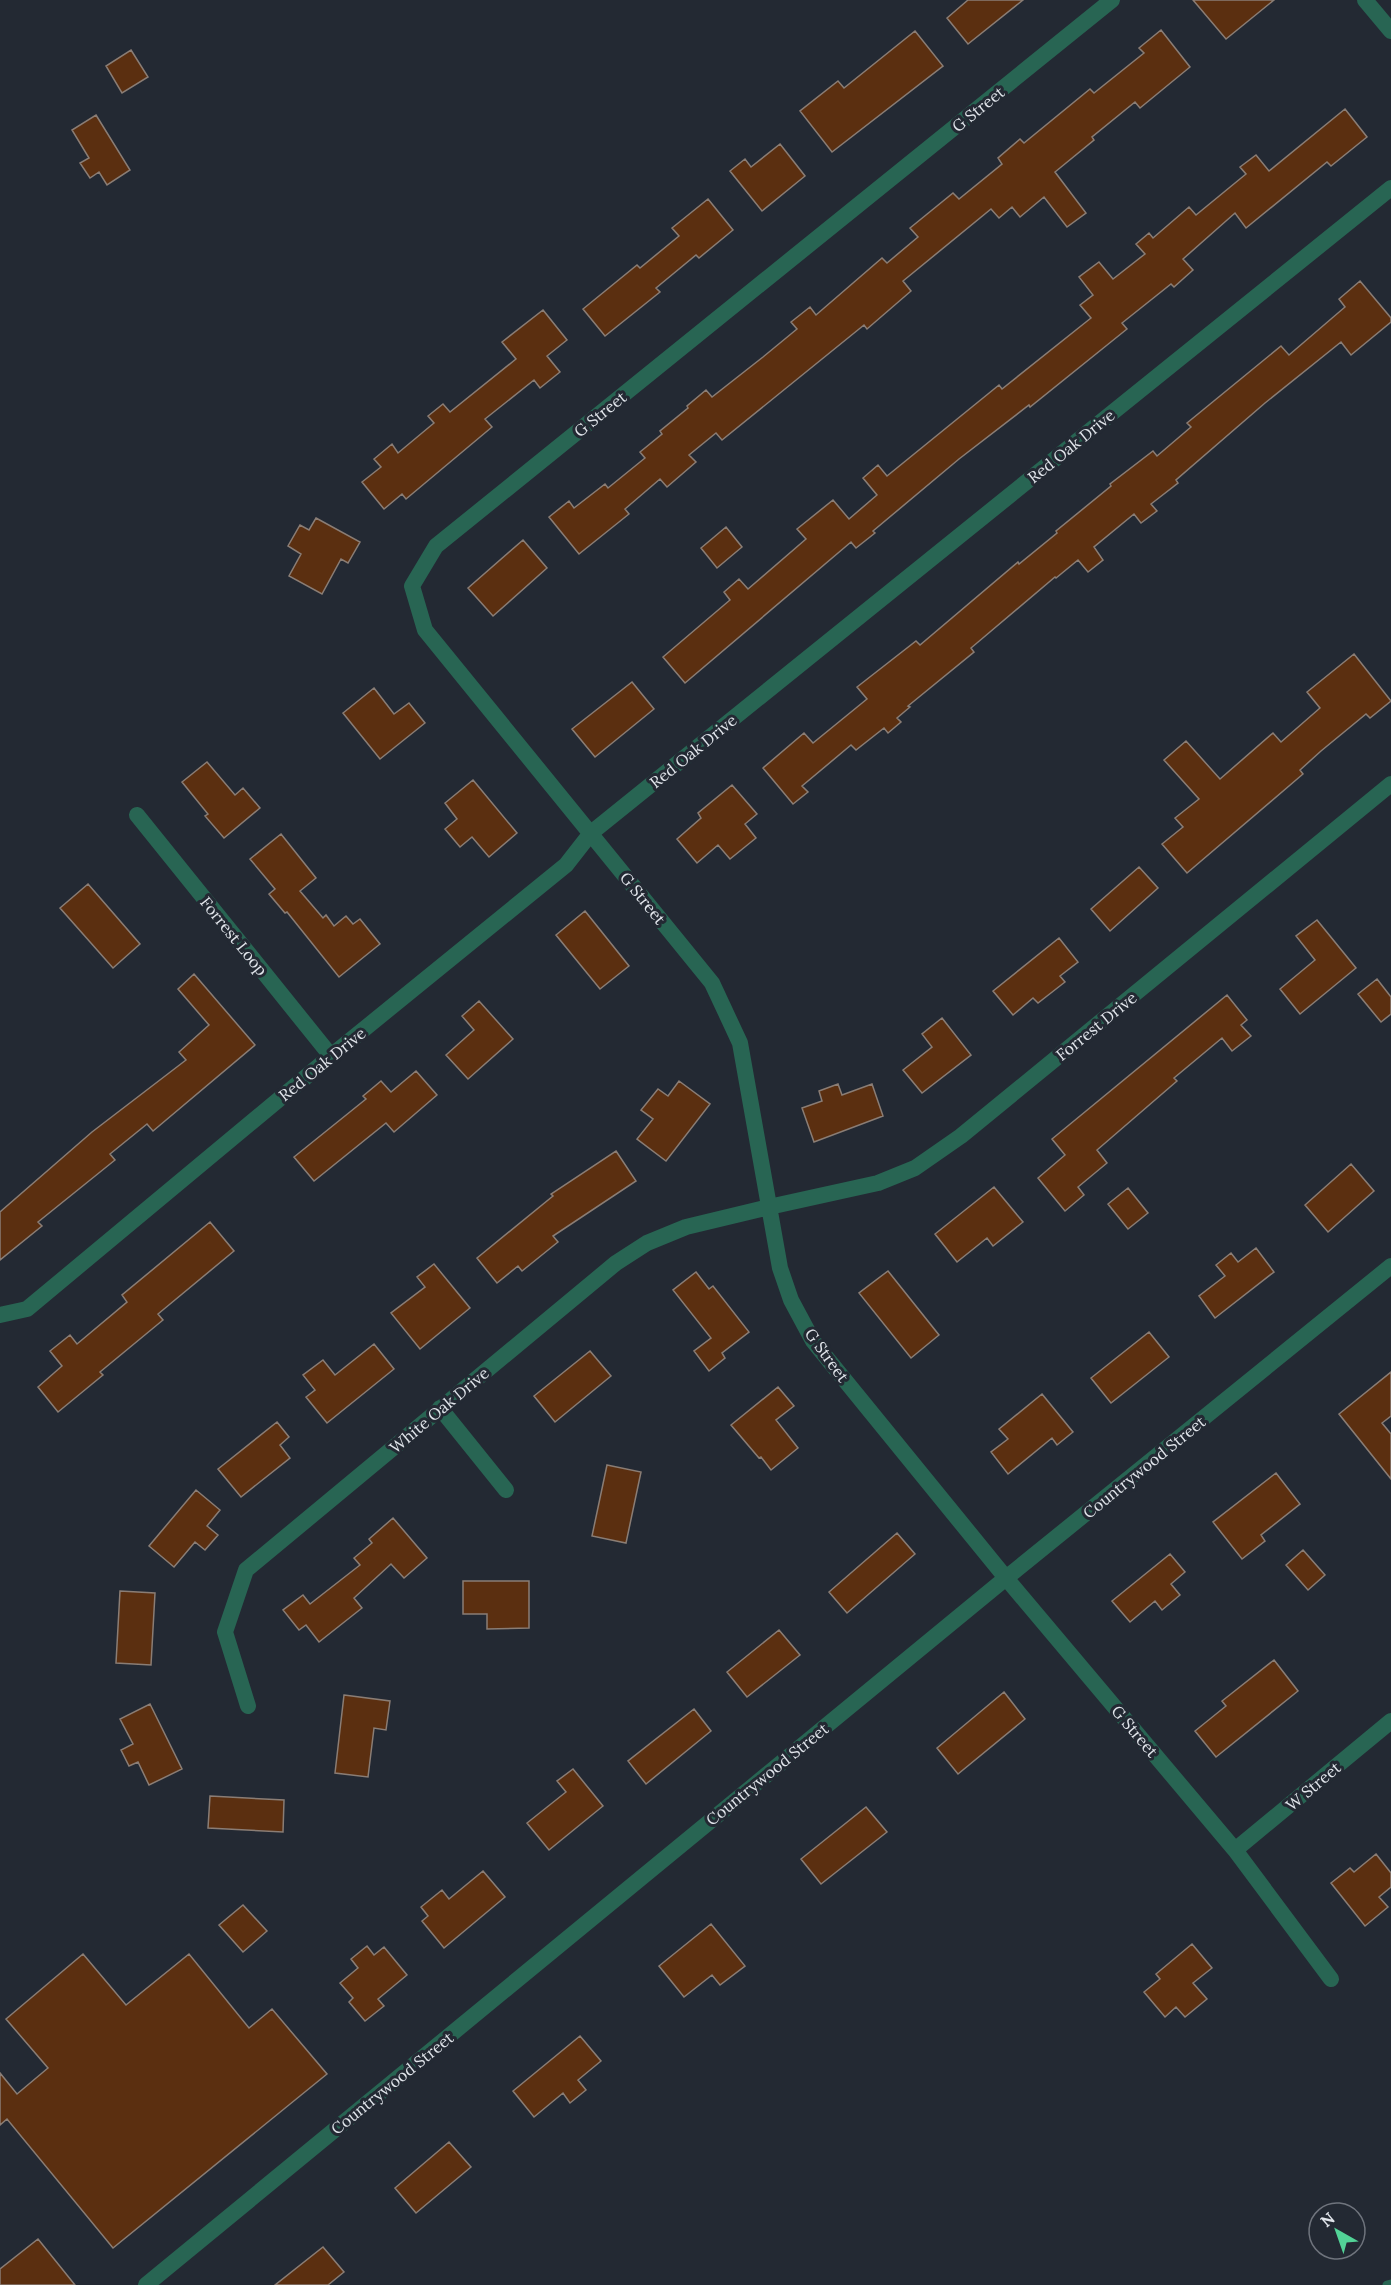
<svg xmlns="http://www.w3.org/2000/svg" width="1391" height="2285" font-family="Lora,serif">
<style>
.building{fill:#5b2f10;stroke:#8a7d75;stroke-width:1.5}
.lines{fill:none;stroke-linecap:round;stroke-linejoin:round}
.service{stroke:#286553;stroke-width:9}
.minor{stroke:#286553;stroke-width:16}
.tertiary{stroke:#286553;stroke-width:16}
.labels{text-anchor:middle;stroke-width:6;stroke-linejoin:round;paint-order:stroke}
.street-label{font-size:16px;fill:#e1e5eb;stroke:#232933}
</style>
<rect width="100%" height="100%" fill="#232933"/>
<path class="building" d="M968,0H1023L968,44L947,18Z
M1193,0H1274L1226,39Z
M1161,30L1190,67L1140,108L1135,102L1092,137L1094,140L1055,172L1086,213L1067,227L1044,197L1020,217L1012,207L999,218L991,209L903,281L911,291L867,329L864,325L722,440L716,433L689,455L696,462L667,487L660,479L625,509L629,514L579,554L549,517L569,501L574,508L605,484L608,488L645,458L640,452L662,434L660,431L688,408L687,406L706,390L712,397L763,357L797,329L791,322L810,307L816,315L882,258L887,263L918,237L910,228L953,193L959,199L1002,164L998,158L1020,139L1024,143L1090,89L1094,93L1144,53L1139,48Z
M915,31L943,66L832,152L800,111L838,81L844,88Z
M131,50L148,77L122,93L106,66Z
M1345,109L1367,137L1331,166L1327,162L1246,228L1235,213L1183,259L1193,270L1174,287L1171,284L1122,323L1127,329L1030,407L1029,405L959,459L873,531L875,533L856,548L851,542L685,683L663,657L730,600L724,592L739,579L748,589L806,539L797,529L833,500L849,519L877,495L863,478L878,465L887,476L999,385L1002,389L1091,318L1080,305L1093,295L1079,277L1099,262L1113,279L1145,254L1136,244L1149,233L1153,238L1189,207L1196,215L1246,174L1240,167L1256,155L1269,171Z
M96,115L130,170L107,185L99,172L90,178L80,163L89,158L72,130Z
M780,144L805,176L762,211L730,171L745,159L751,167Z
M708,199L733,230L699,258L696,255L656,288L660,292L605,336L583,309L637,265L640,268L679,236L672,228Z
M1360,281L1391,318V322L1351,355L1341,342L1265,403L1176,480L1178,483L1151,504L1157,511L1141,523L1134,514L1094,547L1103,560L1088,572L1078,560L1056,578L1055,577L971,648L974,652L908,706L910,707L897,718L901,722L888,733L884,728L856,750L851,745L802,786L808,792L793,804L763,768L804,733L813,743L867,699L857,687L916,641L920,645L1018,562L1019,564L1057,533L1056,531L1111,486L1110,484L1153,451L1157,456L1191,427L1187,423L1281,346L1289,355L1345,307L1339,299Z
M543,310L567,340L547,356L560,372L540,388L534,380L485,419L492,427L406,499L402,494L384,509L362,482L381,467L374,459L392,444L398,453L434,423L428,416L443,404L450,412L516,359L502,342Z
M316,518L360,542L348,563L341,559L322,594L289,576L301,554L288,546L300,525L309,530Z
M726,527L742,547L717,568L701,548Z
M523,540L547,568L493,616L468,588Z
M1354,654L1391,701L1370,718L1366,714L1321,751L1300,770L1303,774L1187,873L1162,844L1183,827L1175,818L1199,799L1164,760L1186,741L1220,779L1273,733L1281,742L1320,708L1307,692Z
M632,682L654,709L595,757L572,729Z
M374,688L394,714L409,703L425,723L380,759L343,713Z
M207,762L235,795L243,788L260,808L224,838L205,816L208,814L182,782Z
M473,780L517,833L489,857L472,837L460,847L445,829L457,819L445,803Z
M732,785L757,814L745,824L756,838L730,859L718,845L697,863L677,839L701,818L698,813Z
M281,834L316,878L300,891L323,918L326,915L334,926L346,916L353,924L360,919L380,944L339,977L287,912L285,913L269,894L275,889L250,859Z
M1139,867L1158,888L1110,931L1091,909Z
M88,884L140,944L113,968L60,908Z
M585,911L629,966L600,989L556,935Z
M1317,920L1356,968L1300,1014L1280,989L1315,960L1296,936Z
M1059,938L1078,962L1060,976L1065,982L1038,1003L1033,998L1013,1015L993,991Z
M194,974L255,1045L153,1131L147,1124L110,1154L115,1160L38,1222L42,1226L0,1260V1212L92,1132L186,1060L179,1052L209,1025L178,989Z
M1377,979L1391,997V1014L1381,1022L1358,994Z
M1227,995L1247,1020L1241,1025L1251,1036L1232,1051L1222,1038L1174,1078L1177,1081L1097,1150L1107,1163L1078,1187L1084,1195L1065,1211L1038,1178L1065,1155L1052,1139Z
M479,1001L513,1039L468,1079L446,1055L474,1030L462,1016Z
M942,1018L971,1055L922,1093L903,1070L932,1047L922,1034Z
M416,1071L437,1095L394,1132L386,1123L314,1181L294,1157L366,1099L363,1096L381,1081L391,1092Z
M679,1081L710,1104L666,1161L637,1139L653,1119L641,1110L658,1089L668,1096Z
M838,1084L842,1095L872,1084L883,1116L814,1142L802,1108L822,1101L819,1091Z
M616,1151L636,1181L553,1236L558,1242L522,1271L518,1266L497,1283L477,1258L553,1196L551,1194Z
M1351,1164L1374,1191L1328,1232L1305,1205Z
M994,1187L1023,1222L993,1246L987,1238L957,1262L935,1234Z
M1128,1188L1148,1213L1128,1229L1108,1204Z
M210,1222L234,1251L158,1314L163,1320L100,1372L103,1375L58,1412L38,1387L62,1366L50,1351L70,1335L77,1344L127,1302L122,1295Z
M1256,1248L1274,1272L1215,1318L1199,1296L1225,1276L1216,1265L1231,1253L1238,1262Z
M434,1264L470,1308L420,1349L391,1313L425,1287L417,1277Z
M888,1271L939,1335L911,1358L859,1293Z
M696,1272L709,1289L713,1286L749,1332L722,1353L725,1358L709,1371L694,1351L711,1338L673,1290Z
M1149,1332L1169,1357L1111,1403L1091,1378Z
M374,1344L394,1369L327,1423L306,1397L315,1390L303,1375L323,1360L335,1375Z
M590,1351L611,1376L555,1422L534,1396Z
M1391,1372V1416L1382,1423L1391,1434V1479L1339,1414Z
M778,1387L794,1406L776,1420L798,1448L771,1470L761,1457L759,1458L731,1425Z
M1042,1394L1073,1432L1057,1445L1052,1438L1008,1474L991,1452L1008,1439L999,1429Z
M277,1422L289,1437L280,1445L290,1458L241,1497L218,1469Z
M607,1465L641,1472L626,1543L592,1536Z
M1276,1473L1300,1504L1261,1535L1265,1541L1242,1559L1213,1522Z
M196,1490L220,1510L207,1526L218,1535L205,1550L195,1542L174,1567L149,1546Z
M393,1518L427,1558L404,1578L391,1564L354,1598L362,1608L319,1642L306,1625L299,1630L283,1610L303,1595L310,1604L360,1565L354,1558L372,1543L369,1539Z
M897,1533L915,1554L847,1613L829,1592Z
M1303,1550L1325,1575L1308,1590L1286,1565Z
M1170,1554L1185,1572L1171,1584L1180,1595L1162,1610L1155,1601L1130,1622L1112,1601Z
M463,1581H529V1628L487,1629V1614H463Z
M120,1591L155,1593L151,1665L116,1663Z
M779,1630L800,1655L747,1697L727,1672Z
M1274,1660L1298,1691L1216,1757L1195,1731L1226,1706L1222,1701Z
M1004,1692L1025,1719L958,1774L937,1748Z
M344,1695L390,1701L386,1730L374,1728L368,1777L335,1773Z
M150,1704L182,1769L149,1785L138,1762L129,1766L121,1750L133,1744L120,1719Z
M694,1709L711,1731L646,1784L628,1761Z
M573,1769L603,1806L549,1850L527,1823L566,1792L557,1781Z
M210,1796L284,1800L283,1832L208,1828Z
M866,1807L887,1832L821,1884L801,1859Z
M1376,1854L1391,1873V1887L1379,1897L1388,1907L1365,1926L1331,1883L1350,1868L1354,1872Z
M483,1871L505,1897L444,1948L422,1921L428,1916L421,1907L442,1890L449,1899Z
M243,1905L267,1931L243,1952L219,1925Z
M711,1924L745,1966L720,1985L712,1975L684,1997L659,1966Z
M1192,1944L1212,1968L1193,1983L1207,1999L1185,2017L1176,2007L1165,2017L1144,1992L1160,1979L1156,1974Z
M367,1946L374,1955L384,1947L407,1975L378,1999L384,2006L365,2021L349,2002L353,1998L340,1983L358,1968L351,1959Z
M83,1954L126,2005L189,1954L249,2028L272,2009L327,2074L113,2248L7,2119L0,2125V2073L17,2094L48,2068L6,2019Z
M580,2036L601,2061L578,2080L586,2090L570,2103L563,2093L534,2117L513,2091Z
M449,2142L471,2167L416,2213L395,2188Z
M38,2239L75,2285H0V2269Z
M323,2247L344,2272L328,2285H275Z"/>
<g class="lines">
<path class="service" d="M1387,2285L1391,2284"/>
<path class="minor" d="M1112,0L436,546L412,586L425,630L712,983L740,1043L780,1268L791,1300L813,1341L1006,1578L1235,1850L1331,1979
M137,815L331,1056
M0,1315L27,1309L331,1056L566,865L591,833L1391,188
M440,1408L506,1490
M248,1706L225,1632L246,1570L616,1263L647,1243L686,1227L769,1207L878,1183L915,1168L961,1136L1391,784
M1235,1850L1391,1721
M146,2285L1006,1578L1391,1266"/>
<path class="tertiary" d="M1365,0L1391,31"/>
</g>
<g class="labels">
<g class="street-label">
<text transform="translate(978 109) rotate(-39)" y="6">G Street</text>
<text transform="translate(600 414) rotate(-39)" y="6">G Street</text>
<text transform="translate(1071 446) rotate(-39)" y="6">Red Oak Drive</text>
<text transform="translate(693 751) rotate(-39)" y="6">Red Oak Drive</text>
<text transform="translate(643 898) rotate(51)" y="6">G Street</text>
<text transform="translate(234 936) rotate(51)" y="6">Forrest Loop</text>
<text transform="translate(1096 1026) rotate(-39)" y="6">Forrest Drive</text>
<text transform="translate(322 1064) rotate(-39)" y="6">Red Oak Drive</text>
<text transform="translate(827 1355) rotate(54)" y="6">G Street</text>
<text transform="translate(439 1410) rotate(-40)" y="6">White Oak Drive</text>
<text transform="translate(1144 1467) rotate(-39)" y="6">Countrywood Street</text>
<text transform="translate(1135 1731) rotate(50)" y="6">G Street</text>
<text transform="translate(767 1774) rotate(-39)" y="6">Countrywood Street</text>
<text transform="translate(1313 1786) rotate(-40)" y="6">W Street</text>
<text transform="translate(392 2083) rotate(-39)" y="6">Countrywood Street</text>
</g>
</g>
<g transform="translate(1337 2231) rotate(320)"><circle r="28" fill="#232933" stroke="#6f747d" stroke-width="1.5"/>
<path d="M0-4.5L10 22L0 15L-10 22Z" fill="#52d397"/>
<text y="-9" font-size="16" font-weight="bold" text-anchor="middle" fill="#e1e5eb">N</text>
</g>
</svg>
